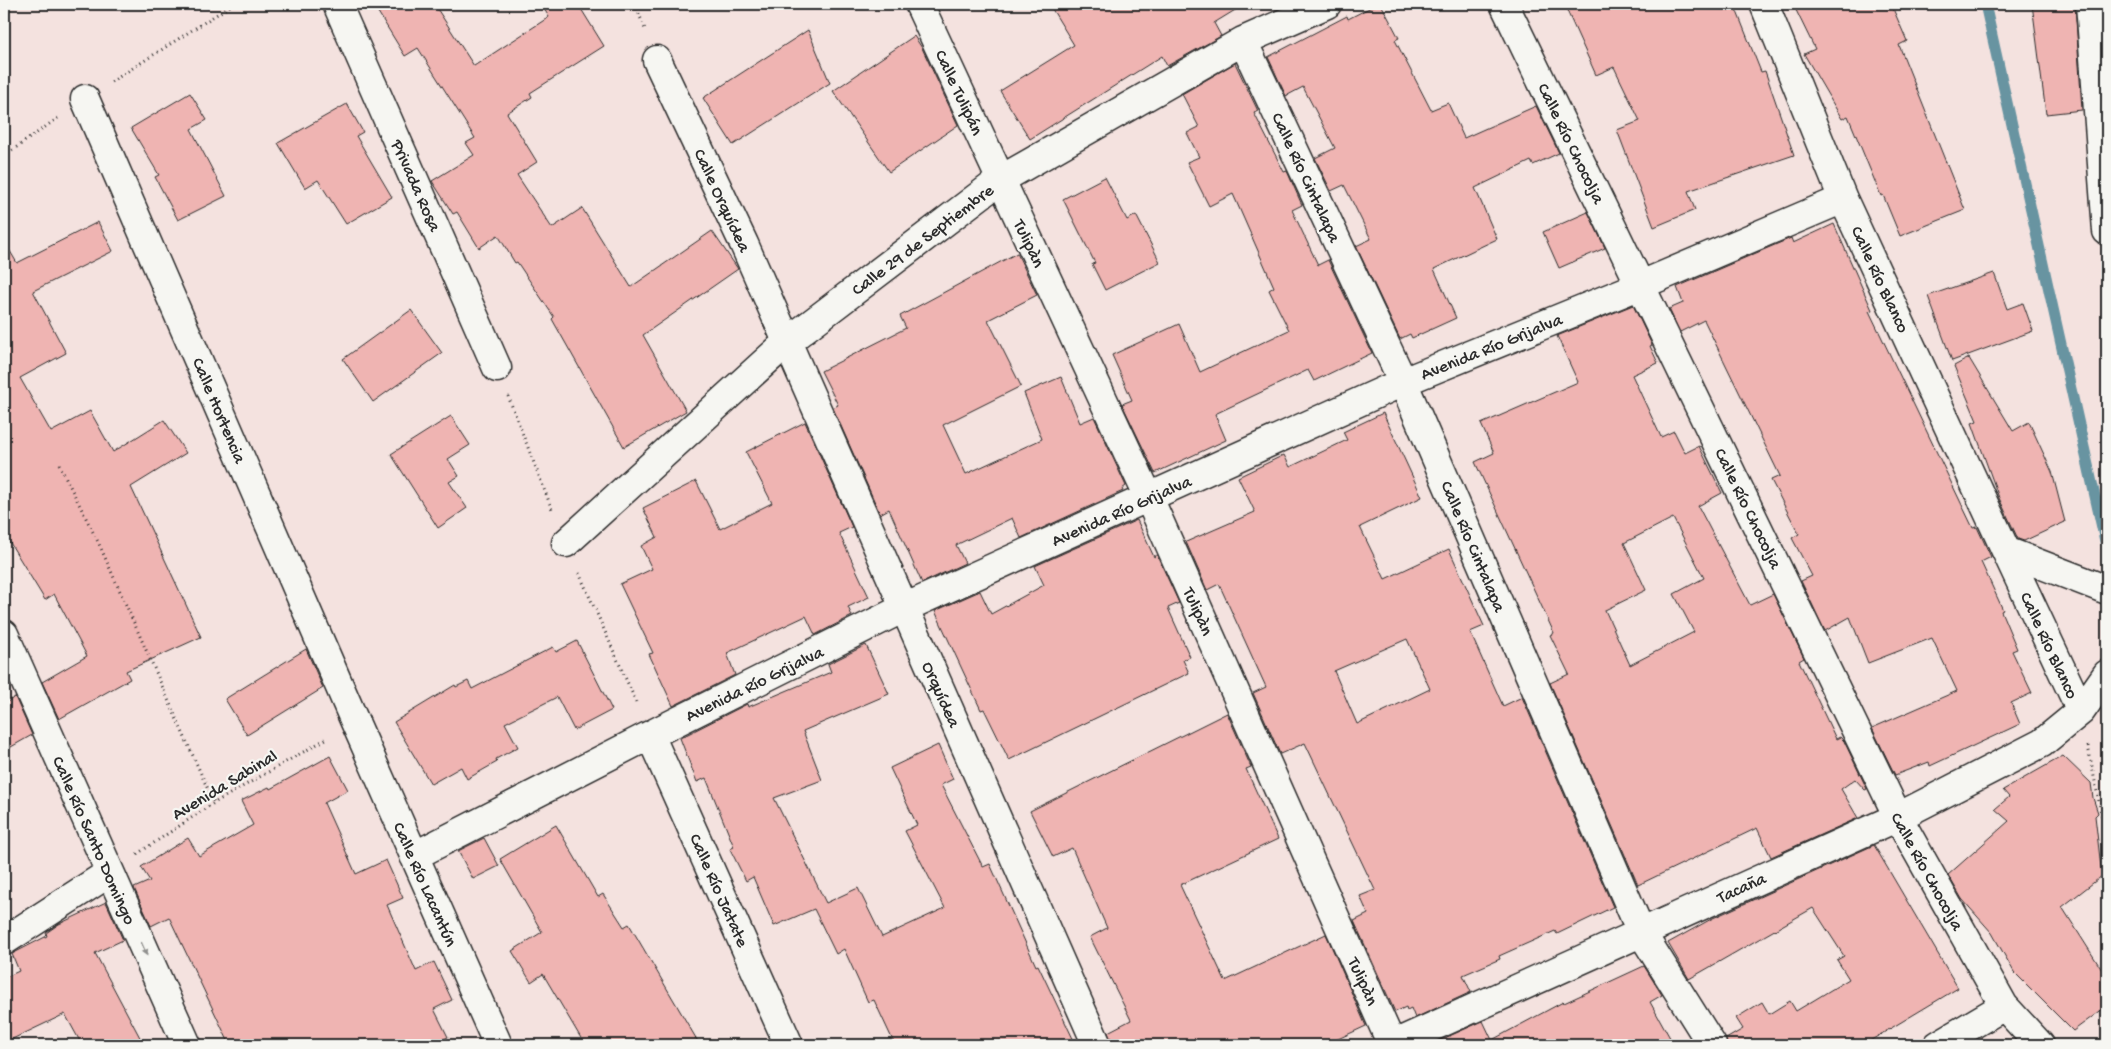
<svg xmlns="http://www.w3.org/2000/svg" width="2111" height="1049" font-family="'Gochi Hand',sans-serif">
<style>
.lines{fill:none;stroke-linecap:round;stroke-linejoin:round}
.stream{stroke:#6794a1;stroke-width:11}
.building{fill:#efb4b2;stroke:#2b2b2b;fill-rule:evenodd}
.minor-casing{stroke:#2b2b2b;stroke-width:31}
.path{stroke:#2b2b2b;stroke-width:3;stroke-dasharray:1 4;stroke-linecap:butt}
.minor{stroke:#f6f6f2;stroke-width:28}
.oneway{fill:#90908e}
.labels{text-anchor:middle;stroke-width:4.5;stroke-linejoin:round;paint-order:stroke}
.street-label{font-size:18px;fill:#2b2b2b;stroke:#f6f6f2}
</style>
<rect width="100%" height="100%" fill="#f4e2df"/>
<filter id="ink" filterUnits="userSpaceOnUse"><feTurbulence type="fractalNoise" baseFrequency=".02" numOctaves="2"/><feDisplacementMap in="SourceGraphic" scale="10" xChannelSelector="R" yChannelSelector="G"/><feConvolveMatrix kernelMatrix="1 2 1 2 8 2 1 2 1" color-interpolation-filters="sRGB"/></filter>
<g filter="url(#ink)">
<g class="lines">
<path class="stream" d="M1985,4L2105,541"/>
</g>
<path class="building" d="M373,4H434L474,66L549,17L541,4H578L604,46L530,93L532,97L507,113L537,162L517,175L552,228L582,208L631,287L712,231L738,269L643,335L686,411L624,447L552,319L554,317L517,262L515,263L498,235L479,248L457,212L453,214L432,181L474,155L466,143L475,138L418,48L405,56Z
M1049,4H1245L1214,23L1221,36L1167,66L1162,56L1030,139L1000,91L1074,45Z
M1377,4H1381L1399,38L1395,40L1431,110L1448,103L1464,138L1536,106L1559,153L1533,165L1531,161L1475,188L1497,239L1434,269L1456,318L1412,338L1410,334L1400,339L1356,246L1371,239L1344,185L1331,191L1315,158L1335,148L1303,87L1286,96L1268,57L1347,16L1348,19Z
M1564,4H1734L1761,72L1765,71L1794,155L1688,191L1695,210L1654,227L1617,130L1640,121L1614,67L1596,75Z
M1793,4H1891L1907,41L1899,45L1965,210L1900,236L1883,195L1881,196L1848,116L1842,119L1804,54L1815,49Z
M2032,4H2075L2082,110L2046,114Z
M808,30L830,83L733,145L703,98Z
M914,36L922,48L958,125L889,172L833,91Z
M1235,63L1258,111L1254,113L1284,172L1287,171L1302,205L1292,210L1318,265L1328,260L1372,353L1314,381L1308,370L1215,414L1226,440L1155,473L1122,404L1132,400L1112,355L1179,324L1200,372L1289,330L1269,290L1274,287L1233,194L1209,206L1187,162L1199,157L1187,133L1199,127L1182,94Z
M190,93L207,120L191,129L226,196L178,220L155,177L159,175L131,128Z
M347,104L363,132L356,136L392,197L346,224L318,180L305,188L278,143Z
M1105,177L1127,220L1136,215L1160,262L1105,290L1092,264L1095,263L1063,199Z
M1588,212L1605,248L1559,268L1543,232Z
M98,222L113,251L33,291L66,353L20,378L51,432L90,411L113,452L164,420L186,453L131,487L201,637L126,671L130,679L59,719L42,682L87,656L54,594L45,600L4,533V241L17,263Z
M1834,224L1872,310L1869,311L1973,528L1977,527L1991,557L1981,562L2003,610L2001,611L2017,649L2012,651L2032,693L2011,703L2020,724L1930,766L1929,762L1895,775L1872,728L1957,691L1932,638L1868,663L1850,617L1825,631L1801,581L1812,576L1792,538L1799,534L1771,480L1780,476L1704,320L1680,332L1669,309L1683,303L1677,287L1791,238L1793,243Z
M1017,253L1037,295L988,320L1021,386L943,425L966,474L1042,439L1024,393L1061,377L1080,423L1094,417L1126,486L1122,489L1123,491L1021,538L1012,518L956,545L965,563L922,583L889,509L880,514L833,408L838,405L821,371L906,328L900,316Z
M1994,273L2007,309L2023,303L2033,331L1952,361L1928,296Z
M1633,305L1652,345L1650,346L1658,363L1632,375L1661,437L1674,431L1685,453L1699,446L1722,493L1698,506L1750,605L1773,594L1804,658L1799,661L1836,739L1840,737L1844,741L1867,789L1865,790L1855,779L1841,789L1858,818L1771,857L1757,828L1638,885L1550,683L1569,674L1550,635L1554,633L1475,462L1494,453L1481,424L1578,382L1557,336ZM1673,518L1704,578L1674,594L1694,632L1630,665L1605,610L1646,590L1624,543Z
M411,310L442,353L373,402L343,359Z
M1969,358L2013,431L2029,422L2052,472L2065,522L2024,541L2018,539L1999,498L1972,423L1977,421L1954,366Z
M1383,413L1422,497L1360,527L1385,579L1449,549L1484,626L1470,632L1503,706L1522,697L1613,907L1557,934L1555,931L1499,956L1500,959L1463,975L1471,992L1415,1018L1411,1008L1407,1010L1406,1007L1395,1012L1354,921L1368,914L1360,896L1375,890L1305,743L1280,754L1253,693L1266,687L1219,584L1207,590L1186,542L1255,512L1238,477L1284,455L1290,467L1347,440L1343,432ZM1407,639L1430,689L1357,724L1334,671Z
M451,416L470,445L448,459L459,476L449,482L467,508L438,528L391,454Z
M805,422L852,527L839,533L869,597L848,607L852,616L815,635L806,616L727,653L735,675L673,706L649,654L653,653L620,584L652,569L641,546L657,537L643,508L696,481L720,529L772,503L746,452Z
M1137,520L1154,557L1157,555L1179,603L1168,608L1190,657L1183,660L1189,673L1009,760L984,709L981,710L935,611L980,591L991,614L1044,585L1035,566Z
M577,641L612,710L574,730L557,697L505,723L518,747L496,759L497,762L467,779L461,767L431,784L394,722L455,685L456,687L468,681L472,689L553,647L556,652Z
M866,645L889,694L803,731L822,780L774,798L826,903L858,888L882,937L945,908L905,831L917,825L890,768L938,745L953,779L941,785L983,867L990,864L1036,966L1038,965L1076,1045H895L874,1000L868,1002L844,949L836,954L814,909L774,926L753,877L746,881L730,849L734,847L706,778L697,782L680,738L747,704L748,707L831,672L828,664Z
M306,649L323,688L247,735L225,699Z
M15,697L32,735L4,751V704Z
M1227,713L1251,767L1246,769L1278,839L1180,885L1225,981L1326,934L1366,1026L1325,1045H1112L1108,1032L1131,1020L1090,937L1107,928L1072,848L1053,857L1030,811Z
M330,756L348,790L324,803L356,874L386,860L403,898L387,905L416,971L434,962L452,1000L434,1009L448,1037L432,1045H230L169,917L151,926L134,888L150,881L141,867L188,838L199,856L253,825L241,801L269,787L270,789Z
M2063,756L2091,783L2093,798L2098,813L2095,816L2102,876L2062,907L2107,978V1006L2073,1031L2014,972L1992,933L1962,899L1948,875L2009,821L1995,809L2009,797L2003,790Z
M556,825L598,897L603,894L624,927L629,924L700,1045H585L543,974L531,982L512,951L542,932L500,859Z
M484,838L499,866L473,879L458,851Z
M1874,845L1958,988L1863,1045H1727L1726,1039L1743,1029L1736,1018L1762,1002L1769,1014L1790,1001L1796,1011L1849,979L1837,960L1844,956L1813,908L1689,979L1668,943L1713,918Z
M106,902L123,940L95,953L144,1045H82L65,1014L4,1043V978L19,971L12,954L47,936L46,933L59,924Z
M1644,966L1662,995L1650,1002L1674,1045H1429L1483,1021L1492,1040L1563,1002L1564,1003Z"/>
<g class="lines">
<defs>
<path id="minor" d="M337,4L497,368
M919,4L1149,498L1392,1045
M1504,4L1898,817L2004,1006L2040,1045
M1764,4L1843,199L2006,551L2107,590
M2090,4L2107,231
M1243,41L1403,382L1641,932L1712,1045
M657,60L744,244L1097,1045
M85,99L355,722L498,1045
M566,543L787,342L1000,180L1243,41L1327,4
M2006,551L2081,711
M4,634L187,1045
M650,735L789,1045
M414,856L650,735L904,608L1403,382L1641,285L1843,199
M4,941L109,873
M1392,1045L1898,817L2042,743L2081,711L2107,674
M1938,1045L2004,1006"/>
</defs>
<use href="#minor" class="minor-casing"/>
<path class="path" d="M635,4L645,29
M1225,4L1229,11
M111,82L233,4
M4,156L58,118
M508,396L553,512
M59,464L99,544L214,803
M579,573L637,704
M2088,746L2107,843
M137,854L214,803L326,739"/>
<use href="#minor" class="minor"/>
</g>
<defs><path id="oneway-solid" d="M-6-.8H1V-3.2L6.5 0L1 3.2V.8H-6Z" transform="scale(1.25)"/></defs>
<use class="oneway" href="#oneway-solid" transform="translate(144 949) rotate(66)"/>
</g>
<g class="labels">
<g class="street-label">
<text transform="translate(960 92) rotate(65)" y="6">Calle Tulipán</text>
<text transform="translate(1572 143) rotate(64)" y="6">Calle Río Chocolja</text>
<text transform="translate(1307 177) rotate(65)" y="6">Calle Río Cintalapa</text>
<text transform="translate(417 185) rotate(66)" y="6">Privada Rosa</text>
<text transform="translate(723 200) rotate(65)" y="6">Calle Orquídea</text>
<text transform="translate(922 239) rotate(-37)" y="6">Calle 29 de Septiembre</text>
<text transform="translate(1030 243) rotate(65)" y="6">Tulipàn</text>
<text transform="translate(1881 279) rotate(65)" y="6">Calle Río Blanco</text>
<text transform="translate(1491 346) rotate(-22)" y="6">Avenida Río Grijalva</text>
<text transform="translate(220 410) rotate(67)" y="6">Calle Hortencia</text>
<text transform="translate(1749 508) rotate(64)" y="6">Calle Río Chocolja</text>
<text transform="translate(1121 510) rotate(-24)" y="6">Avenida Río Grijalva</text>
<text transform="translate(1474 546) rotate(67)" y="6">Calle Río Cintalapa</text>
<text transform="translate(1199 611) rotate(66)" y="6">Tulipàn</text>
<text transform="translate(2050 645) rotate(65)" y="6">Calle Río Blanco</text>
<text transform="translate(754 683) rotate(-26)" y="6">Avenida Río Grijalva</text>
<text transform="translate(942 694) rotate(66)" y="6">Orquídea</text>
<text transform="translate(224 784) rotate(-31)" y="6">Avenida Sabinal</text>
<text transform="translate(95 840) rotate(66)" y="6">Calle Río Santo Domingo</text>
<text transform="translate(1928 871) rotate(61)" y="6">Calle Río Chocolja</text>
<text transform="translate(426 884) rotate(66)" y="6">Calle Río Lacantún</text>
<text transform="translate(1741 887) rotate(-24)" y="6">Tacaña</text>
<text transform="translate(720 890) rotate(66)" y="6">Calle Río Jatate</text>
<text transform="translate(1364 981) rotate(66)" y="6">Tulipàn</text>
</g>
</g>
<rect width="2111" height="1049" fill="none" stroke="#f6f6f2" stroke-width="20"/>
<rect x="10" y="10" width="2091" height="1029" fill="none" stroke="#2b2b2b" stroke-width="2" filter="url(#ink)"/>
</svg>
